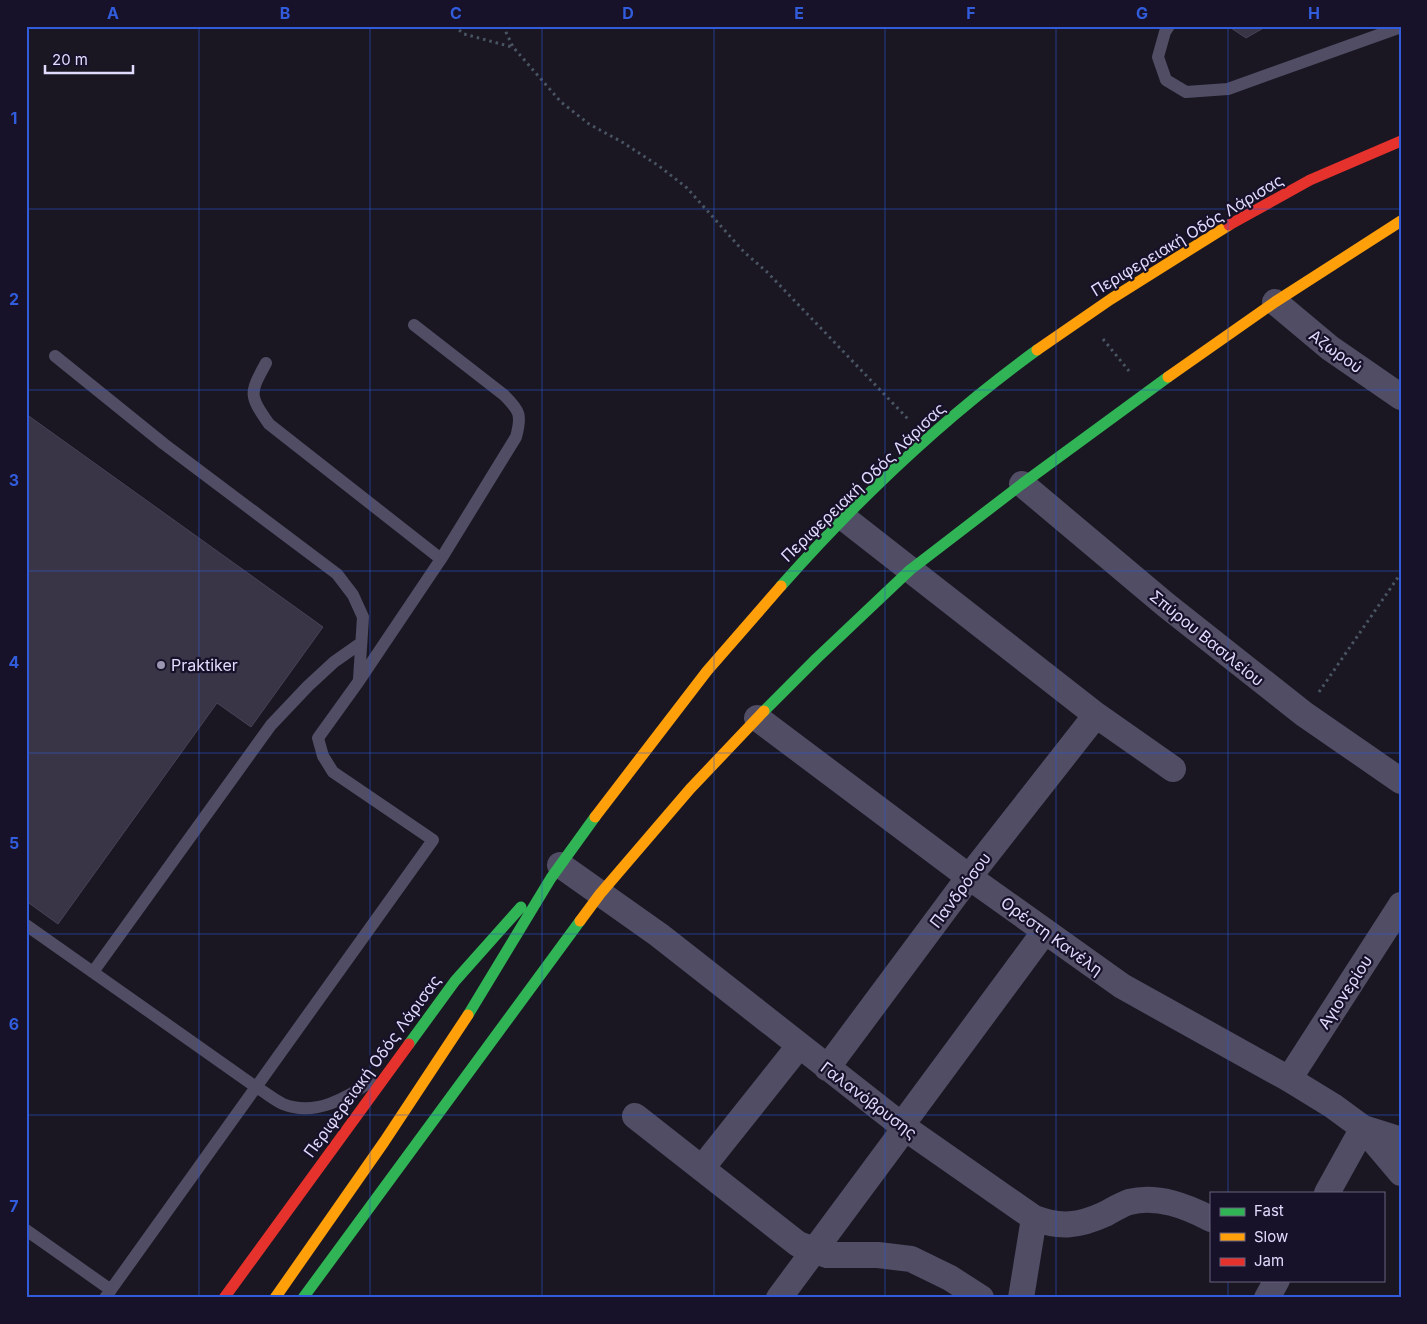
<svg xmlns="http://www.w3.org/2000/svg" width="1427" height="1324" font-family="Inter,sans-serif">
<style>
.building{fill:#393546;stroke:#474257}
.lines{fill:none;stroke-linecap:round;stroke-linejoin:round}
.path{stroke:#4a5564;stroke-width:3;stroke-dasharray:2.5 4;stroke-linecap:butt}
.lane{stroke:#504d64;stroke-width:12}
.street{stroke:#504d64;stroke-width:26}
.fast{stroke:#30b455;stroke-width:11}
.slow{stroke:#ff9f0a;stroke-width:11}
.jam{stroke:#e5322d;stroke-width:11}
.grid{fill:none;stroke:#315cdc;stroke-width:1;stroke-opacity:0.55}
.poi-dot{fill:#9b96b1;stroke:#171129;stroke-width:2}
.labels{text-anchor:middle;stroke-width:4.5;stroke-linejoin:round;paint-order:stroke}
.street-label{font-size:16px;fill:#e1dbfe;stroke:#171129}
.poi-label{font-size:16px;fill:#e1dbfe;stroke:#171129;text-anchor:start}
.neatline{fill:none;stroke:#315cdc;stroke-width:2}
.grid-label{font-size:16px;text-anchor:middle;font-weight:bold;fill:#315cdc}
</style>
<rect width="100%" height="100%" fill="#1a1723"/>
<path class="building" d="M1228,26H1267L1246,38Z
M26,414L323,627L251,727L217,703L58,924L26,901Z"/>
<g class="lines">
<path class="path" d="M454,26L464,34L512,47
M503,26L513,47L561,102L589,124L622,142L659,166L687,188L744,252L767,272L908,419
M1103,339L1129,371
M1319,692L1401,573"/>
<path class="lane" d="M1169,26L1165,32L1158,57L1166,80L1186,92L1228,89L1401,27
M414,325L504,395C520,411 522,415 516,437L441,559
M55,356L164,444L337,574L353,595L363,617L359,679
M26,925L256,1087C265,1092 274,1100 283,1104C315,1117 347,1098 373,1080
M93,972L271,725L308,686L334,662L361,643
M26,1230L111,1290
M105,1298L433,840L333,772L323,756L318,738L359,681L441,559L269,424C249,395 249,394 266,363"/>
<path class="street" d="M1275,302L1330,348L1401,397
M1022,484L1166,605L1304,714L1401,781
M844,518L1096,715L1173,769
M757,718L969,877L1122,986L1289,1079L1333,1106L1363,1128L1401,1140
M560,865L659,935L905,1128L1034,1218C1060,1228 1079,1226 1105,1214C1113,1210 1120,1205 1129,1202C1158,1195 1186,1206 1211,1219
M827,1068L969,877L1096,715
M1289,1079L1401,905
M635,1116L798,1244L827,1255H878L911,1259L950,1278L981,1298
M901,1126L1045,931
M702,1168L799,1046
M1327,1193L1363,1128L1401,1173
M779,1298L905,1128
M1021,1298L1034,1218
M1267,1298L1277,1280"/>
<path class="fast" d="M781,586C858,499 943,418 1037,350
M764,711L817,658L910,570L1022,484L1168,377
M468,1015L551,878L595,817
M409,1044L455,981L521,907
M303,1298L580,921"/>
<path class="slow" d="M1037,350L1111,299L1229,225
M1168,377L1275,302L1401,221
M595,817L707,671L781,586
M580,921L600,894L690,789L764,711
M275,1298L384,1142L468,1015"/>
<path class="jam" d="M1229,225L1310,180L1401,141
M224,1298L409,1044"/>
</g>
<path class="grid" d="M199,26V1298M370,26V1298M542,26V1298M714,26V1298M885,26V1298M1056,26V1298M1228,26V1193M26,209H1401M26,390H1401M26,571H1401M26,753H1401M26,934H1401M26,1115H1401M1228,1280V1298"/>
<circle class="poi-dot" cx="161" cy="665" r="5"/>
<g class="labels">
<g class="street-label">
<text transform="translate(1187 235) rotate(-31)" y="6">Περιφερειακή Οδός Λάρισας</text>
<text transform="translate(1336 351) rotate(36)" y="6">Αζωρού</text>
<text transform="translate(863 482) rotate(-44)" y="6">Περιφερειακή Οδός Λάρισας</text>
<text transform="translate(1207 638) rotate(39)" y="6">Σπύρου Βασιλείου</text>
<text transform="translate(960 890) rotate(-53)" y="6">Πανδρόσου</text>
<text transform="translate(1052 936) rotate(36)" y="6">Ορέστη Κανέλη</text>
<text transform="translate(1345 992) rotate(-57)" y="6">Αγιονερίου</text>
<text transform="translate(372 1066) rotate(-54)" y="6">Περιφερειακή Οδός Λάρισας</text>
<text transform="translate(869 1100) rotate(37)" y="6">Γαλανόβρυσης</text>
</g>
<g class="poi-label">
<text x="171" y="671">Praktiker</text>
</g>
</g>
<rect width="1427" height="1324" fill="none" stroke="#171129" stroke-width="55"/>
<rect x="1210" y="1192" width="175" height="90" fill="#171129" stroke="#68627e"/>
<rect x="1220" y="1208" width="25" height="8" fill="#30b455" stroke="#68627e"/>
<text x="1254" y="1216" font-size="15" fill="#e1dbfe">Fast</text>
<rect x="1220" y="1233" width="25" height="8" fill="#ff9f0a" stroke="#68627e"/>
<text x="1254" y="1242" font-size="15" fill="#e1dbfe">Slow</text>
<rect x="1220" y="1258" width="25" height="8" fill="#e5322d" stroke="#68627e"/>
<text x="1254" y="1266" font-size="15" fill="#e1dbfe">Jam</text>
<path d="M45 65v8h88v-8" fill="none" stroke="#e1dbfe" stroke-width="2.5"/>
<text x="52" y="65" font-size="15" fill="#e1dbfe" stroke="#171129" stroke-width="4" paint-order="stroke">20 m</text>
<rect x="28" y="28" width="1372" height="1268" class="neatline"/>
<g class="grid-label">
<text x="113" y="19">A</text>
<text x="285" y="19">B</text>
<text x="456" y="19">C</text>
<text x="628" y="19">D</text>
<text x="799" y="19">E</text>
<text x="971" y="19">F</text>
<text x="1142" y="19">G</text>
<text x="1314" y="19">H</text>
<text x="14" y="124">1</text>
<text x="14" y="305">2</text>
<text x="14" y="486">3</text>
<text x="14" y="668">4</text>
<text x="14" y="849">5</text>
<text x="14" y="1030">6</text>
<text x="14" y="1212">7</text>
</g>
</svg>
